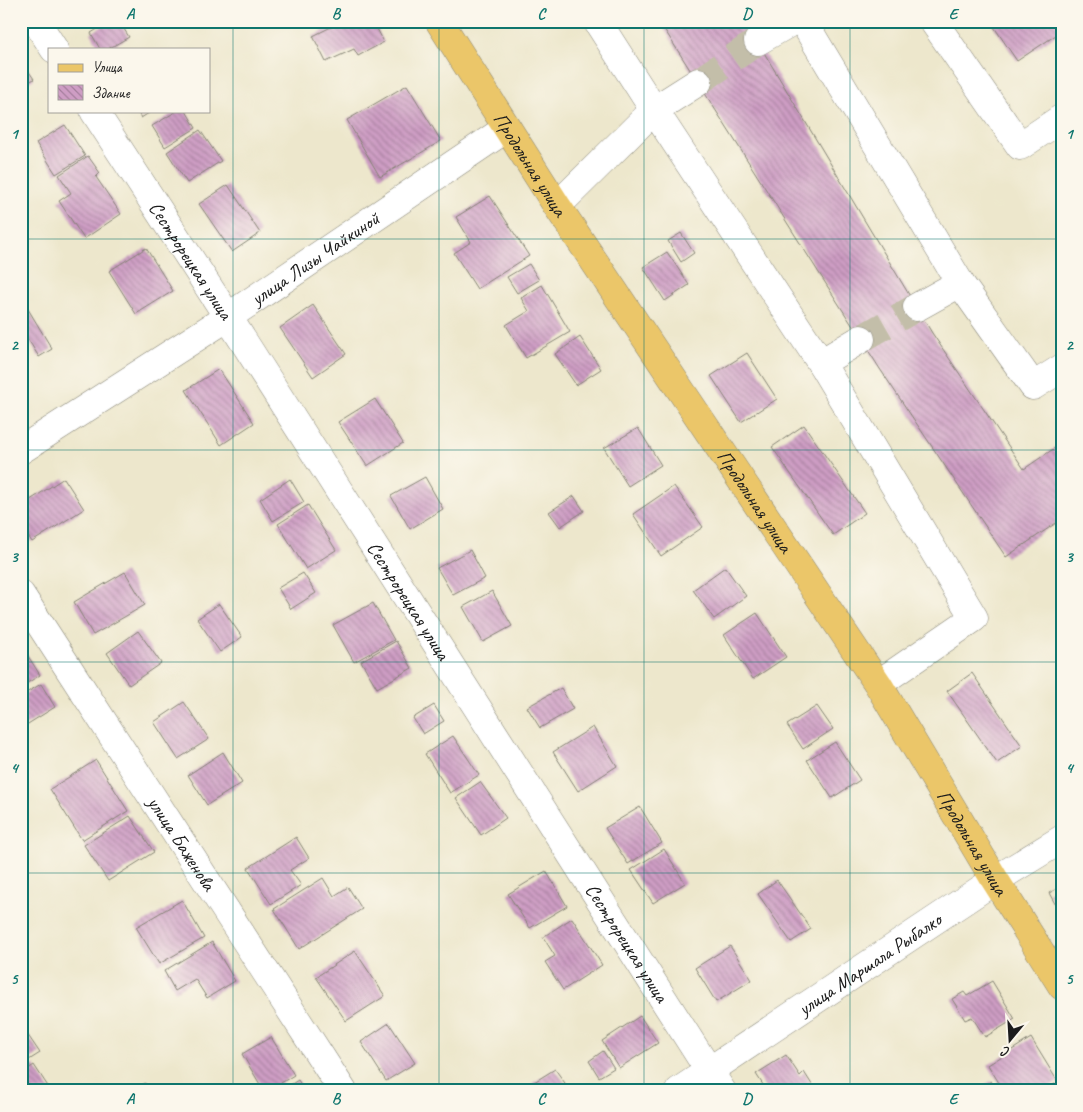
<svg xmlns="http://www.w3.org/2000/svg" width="1083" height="1112" font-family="Caveat,sans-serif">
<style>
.building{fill:url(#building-back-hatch)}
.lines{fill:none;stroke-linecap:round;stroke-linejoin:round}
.minor-tunnel{stroke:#c3bea9;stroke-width:28;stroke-dasharray:28 14;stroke-linecap:butt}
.minor-casing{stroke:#848274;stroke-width:29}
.major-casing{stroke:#848274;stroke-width:29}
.minor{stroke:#fff;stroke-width:28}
.major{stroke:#ebc669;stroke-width:28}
.grid{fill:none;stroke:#0f766e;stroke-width:1;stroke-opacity:0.55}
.labels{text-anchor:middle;stroke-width:5;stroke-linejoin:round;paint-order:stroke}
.street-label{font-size:20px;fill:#1c1c1c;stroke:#fbf7ec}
.neatline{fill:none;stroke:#0f766e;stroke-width:2}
.grid-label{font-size:16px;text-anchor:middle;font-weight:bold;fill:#0f766e}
</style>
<defs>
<pattern id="building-back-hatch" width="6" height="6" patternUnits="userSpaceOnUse" patternTransform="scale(1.25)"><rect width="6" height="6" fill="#ce9dc4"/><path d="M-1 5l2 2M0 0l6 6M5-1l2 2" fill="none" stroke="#a67f9e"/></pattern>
</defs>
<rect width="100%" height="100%" fill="#fbf7ec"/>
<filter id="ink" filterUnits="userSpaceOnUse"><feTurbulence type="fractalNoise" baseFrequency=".02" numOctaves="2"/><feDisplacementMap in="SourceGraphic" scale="10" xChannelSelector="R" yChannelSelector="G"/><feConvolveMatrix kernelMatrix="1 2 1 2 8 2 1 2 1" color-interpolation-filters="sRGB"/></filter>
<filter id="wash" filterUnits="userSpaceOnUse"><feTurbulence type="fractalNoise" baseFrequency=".0096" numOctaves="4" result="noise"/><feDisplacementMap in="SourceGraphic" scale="20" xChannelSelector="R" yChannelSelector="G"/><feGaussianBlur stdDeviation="1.12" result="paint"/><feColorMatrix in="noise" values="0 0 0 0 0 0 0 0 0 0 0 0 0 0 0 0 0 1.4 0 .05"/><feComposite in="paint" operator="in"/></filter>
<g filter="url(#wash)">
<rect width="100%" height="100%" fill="#ede7cc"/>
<g id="blocks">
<path class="building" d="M111,21H119L129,37L108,49H100L91,33Z
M335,21H373L384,42L358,56L354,49L326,62L313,36L337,24Z
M659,21H745L932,333L1024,469L1062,443V519L1006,557L880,369Z
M990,21H1062V31L1017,61Z
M21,60L34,79L21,87Z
M407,85L441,141L380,177L347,120Z
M137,111H152L141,118Z
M177,111H186L196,128L165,147L152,126Z
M65,125L85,156L56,174L36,143Z
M200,130L221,161L187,183L167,152Z
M88,156L100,173L96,177L121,214L84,239L59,201L71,193L59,175Z
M228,185L260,233L232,252L199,204Z
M490,196L529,256L477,289L454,253L471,242L456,217Z
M681,233L694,253L681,262L668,241Z
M146,248L173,291L136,314L109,271Z
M667,252L689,285L665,301L643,267Z
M529,264L539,280L517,293L507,277Z
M542,285L570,332L526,358L506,325L529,311L521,298Z
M25,304L52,349L39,357L21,328V306Z
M313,305L346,354L313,377L280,328Z
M580,337L601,369L576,385L555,354Z
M747,353L777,399L741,422L711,376Z
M219,369L254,423L221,445L186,390Z
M375,399L403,443L367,466L338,422Z
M804,425L865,513L833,535L772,447Z
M638,428L661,465L628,486L604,448Z
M425,477L443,509L410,529L391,496Z
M64,478L84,509L32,542L21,525V506Z
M290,479L304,502L273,521L260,499Z
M674,486L703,527L661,556L633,514Z
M574,496L584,511L560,527L549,512Z
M308,505L336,550L306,569L278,524Z
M470,550L485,578L453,595L437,568Z
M725,567L746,596L714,619L693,590Z
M125,572L145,605L93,635L74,602Z
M303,573L316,593L291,609L278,588Z
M492,591L512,626L483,642L463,607Z
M373,603L394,640L354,662L333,625Z
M219,604L242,637L220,652L197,619Z
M757,613L786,657L753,679L724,635Z
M138,631L161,663L129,685L107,653Z
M396,641L412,668L377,688L361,661Z
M21,645L40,675L21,687Z
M972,673L1022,746L997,763L947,691Z
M41,684L55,707L23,727L21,724V696Z
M561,688L573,709L540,728L527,707Z
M184,702L209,739L178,759L154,722Z
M434,705L444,721L423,734L413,718Z
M817,706L833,729L803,749L787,725Z
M593,727L617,766L578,791L553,752Z
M453,736L479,775L450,793L425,754Z
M835,742L860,780L832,798L807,760Z
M223,752L242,783L207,805L188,775Z
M96,760L128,811L82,840L50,789Z
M480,782L506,818L481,835L456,798Z
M640,807L662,843L628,864L605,828Z
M130,816L154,852L108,881L84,845Z
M296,837L309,858L290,870L301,885L271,904L248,868Z
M664,849L685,883L653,903L631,870Z
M546,871L567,906L530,928L508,894Z
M323,878L334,896L348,887L362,909L299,949L274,909Z
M777,880L811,929L791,942L758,894Z
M1062,886V916L1049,893Z
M182,900L204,938L159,964L136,927Z
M572,918L602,965L563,990L545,962L555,956L543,937Z
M212,942L235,981L207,998L195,979L175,991L164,971Z
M730,946L752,980L716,1002L695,968Z
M355,951L385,996L346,1021L316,977Z
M992,981L1015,1019L985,1037L972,1017L965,1020L952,999L964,992L967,996Z
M640,1016L658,1043L619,1068L602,1041Z
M389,1023L415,1063L386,1081L361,1042Z
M21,1025L40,1053L21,1065Z
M271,1037L294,1075L268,1091H264L242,1054Z
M1031,1038L1058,1082L1043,1091H1004L988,1065Z
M603,1051L614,1068L599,1077L589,1061Z
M786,1055L800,1076L804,1072L816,1091H767L756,1074Z
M34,1065L51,1091H21V1074Z
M555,1069L567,1086L560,1091H536L531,1084Z
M298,1080L305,1091H281Z
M991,1081L996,1091H975Z
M145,1083L150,1091H133Z"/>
</g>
</g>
<g filter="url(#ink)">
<use href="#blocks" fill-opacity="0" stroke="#848274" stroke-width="1"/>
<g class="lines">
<path class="minor-tunnel" d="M698,82L758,41
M861,339L917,307"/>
<defs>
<g id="minor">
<path d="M36,21L54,49"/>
<path d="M597,21L654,110L821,363"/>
<path d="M803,21L960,283"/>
<path d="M933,21L1020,146L1062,118"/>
<path d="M758,41L793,21"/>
<path id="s1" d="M94,111L228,317L722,1091"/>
<path d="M557,206L654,110L698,82"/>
<path d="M917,307L960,283L1033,386L1062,368"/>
<path d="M861,339L821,363L974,618L878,684"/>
<path id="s2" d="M21,450L228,317L507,128"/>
<path id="s3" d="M21,595L343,1091"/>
<path id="s4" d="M679,1091L995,880L1062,839"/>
</g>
<g id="major">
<path id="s5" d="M439,21L557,206L878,684L995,880L1062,986"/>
</g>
</defs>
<use href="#minor" class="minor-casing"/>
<use href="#major" class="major-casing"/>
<use href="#minor" class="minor"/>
<use href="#major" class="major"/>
</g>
</g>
<path class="grid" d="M233,21V1091M439,21V1091M644,21V1091M850,21V1091M21,239H1062M21,450H1062M21,662H1062M21,873H1062"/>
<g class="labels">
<g class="street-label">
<text dy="7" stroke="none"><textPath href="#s5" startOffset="170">Продольная улица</textPath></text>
<text dy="7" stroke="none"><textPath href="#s2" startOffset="351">улица Лизы Чайкиной</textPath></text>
<text dy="7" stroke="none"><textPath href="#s1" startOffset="178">Сестрорецкая улица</textPath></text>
<text dy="7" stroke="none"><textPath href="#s5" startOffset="575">Продольная улица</textPath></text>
<text dy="7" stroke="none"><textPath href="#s1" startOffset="582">Сестрорецкая улица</textPath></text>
<text dy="7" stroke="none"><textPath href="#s5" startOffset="980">Продольная улица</textPath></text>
<text dy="7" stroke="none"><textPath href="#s3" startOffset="296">улица Баженова</textPath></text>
<text dy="7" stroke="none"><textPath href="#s1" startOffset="988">Сестрорецкая улица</textPath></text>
<text dy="7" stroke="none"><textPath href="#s4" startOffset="229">улица Маршала Рыбалко</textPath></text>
</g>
</g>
<rect width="1083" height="1112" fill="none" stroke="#fbf7ec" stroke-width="55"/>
<rect x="48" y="48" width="162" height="65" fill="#fbf7ec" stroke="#a29f99"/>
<rect x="58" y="64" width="25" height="8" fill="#ebc669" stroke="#a29f99"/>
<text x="92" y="72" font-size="15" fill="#1c1c1c">Улица</text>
<rect x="58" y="85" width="25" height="15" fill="url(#building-back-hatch)" stroke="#a29f99"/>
<text x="92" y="98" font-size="15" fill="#1c1c1c">Здание</text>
<g transform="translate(1010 1040) rotate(198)" stroke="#fbf7ec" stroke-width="4" paint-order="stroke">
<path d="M0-4L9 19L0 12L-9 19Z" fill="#1c1c1c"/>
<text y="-8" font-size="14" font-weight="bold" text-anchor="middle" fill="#1c1c1c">С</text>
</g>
<rect x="28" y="28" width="1028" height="1056" class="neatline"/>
<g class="grid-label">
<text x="130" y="19">A</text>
<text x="336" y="19">B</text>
<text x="541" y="19">C</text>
<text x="747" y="19">D</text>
<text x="953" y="19">E</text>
<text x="14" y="139">1</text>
<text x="1069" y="139">1</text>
<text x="14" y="350">2</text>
<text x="1069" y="350">2</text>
<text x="14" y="562">3</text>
<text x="1069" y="562">3</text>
<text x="14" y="773">4</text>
<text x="1069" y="773">4</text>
<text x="14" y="984">5</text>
<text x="1069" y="984">5</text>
<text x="130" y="1104">A</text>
<text x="336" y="1104">B</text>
<text x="541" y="1104">C</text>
<text x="747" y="1104">D</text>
<text x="953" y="1104">E</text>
</g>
</svg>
